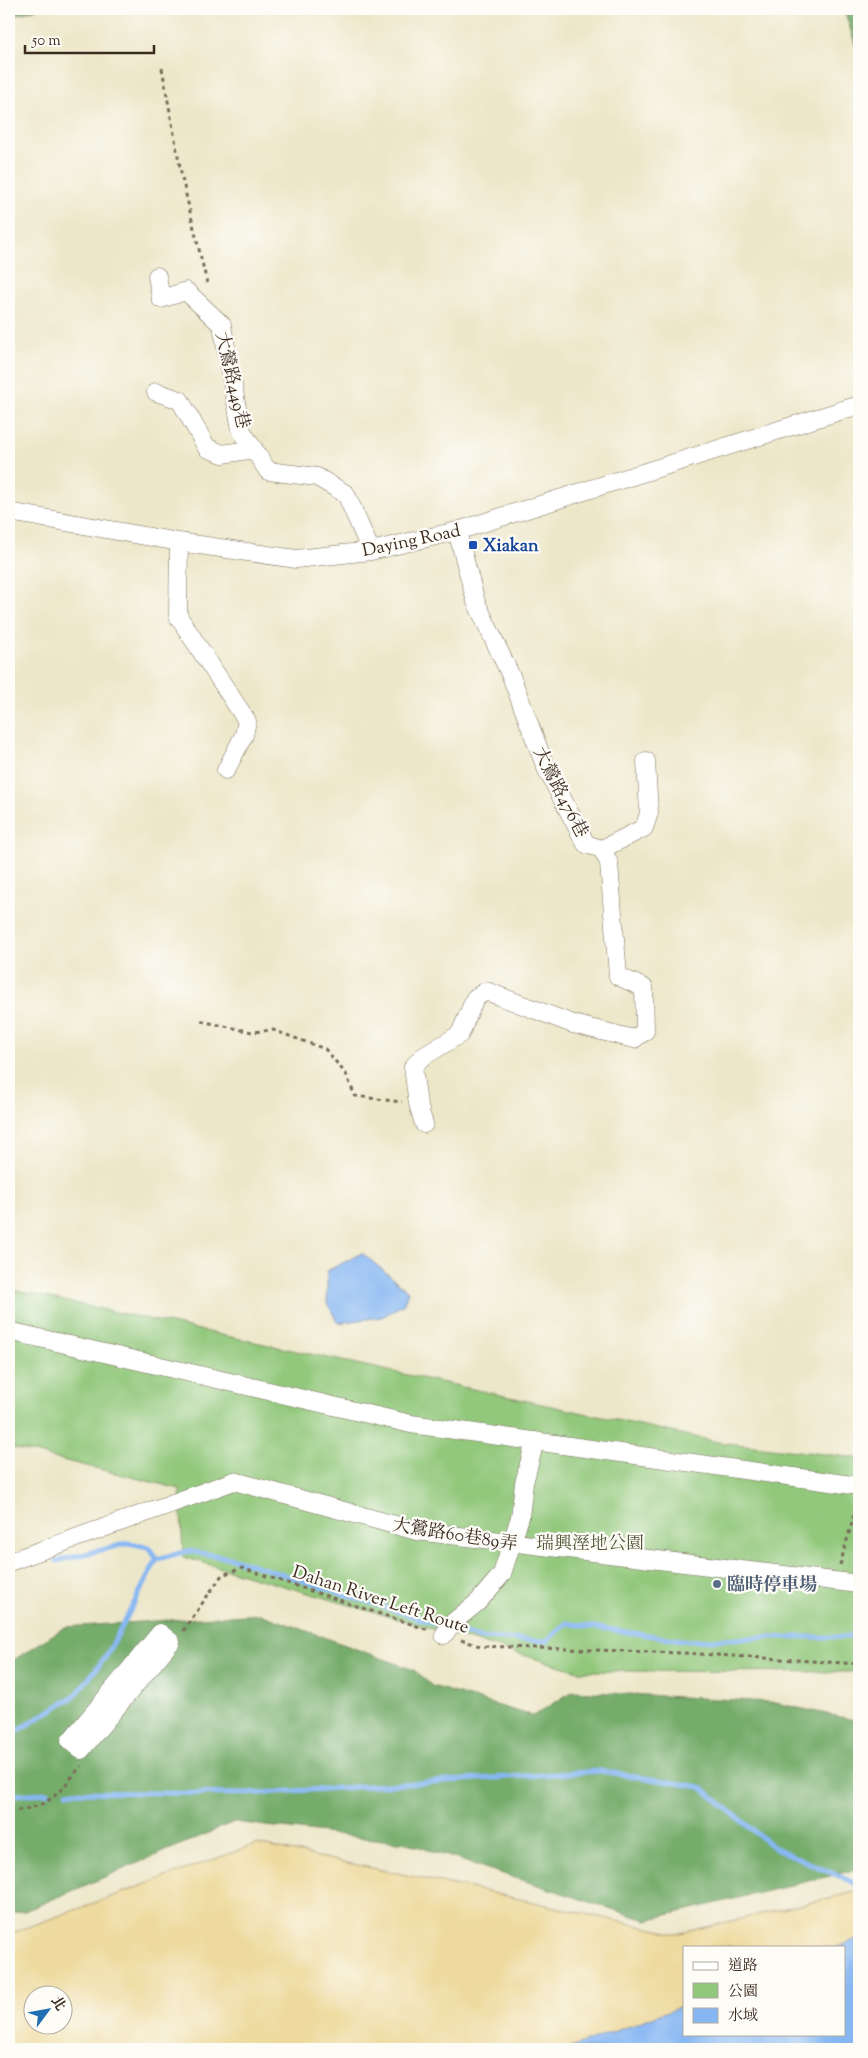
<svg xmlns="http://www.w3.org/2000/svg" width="868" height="2058" font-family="'Sorts Mill Goudy','Noto Serif TC',serif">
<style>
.green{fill:#92c87b;stroke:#66794c}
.forest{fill:#75ac6b;stroke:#586b44}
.sand{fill:#eeda9e;stroke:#94825e;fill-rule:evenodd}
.water{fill:#87b7f3;stroke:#617088}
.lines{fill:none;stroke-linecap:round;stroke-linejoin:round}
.stream{stroke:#87b7f3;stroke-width:5}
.minor-casing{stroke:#796c5a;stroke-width:19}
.path{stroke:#796c5a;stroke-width:3;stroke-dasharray:4 4;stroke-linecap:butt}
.minor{stroke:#fff;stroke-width:18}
.transit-dot{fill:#1a4fb4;stroke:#fdfcf7;stroke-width:2}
.service-dot{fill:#5c6f8a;stroke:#fdfcf7;stroke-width:2}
.labels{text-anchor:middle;stroke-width:4.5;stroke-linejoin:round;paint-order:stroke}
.street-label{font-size:18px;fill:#3b2a1e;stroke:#fdfcf7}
.transit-label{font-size:18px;font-weight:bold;fill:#164399;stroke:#fdfcf7;text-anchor:start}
.park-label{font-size:18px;fill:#55593a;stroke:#fdfcf7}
.service-label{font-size:18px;font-weight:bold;fill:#4e5e75;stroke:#fdfcf7;text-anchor:start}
</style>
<rect width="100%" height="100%" fill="#fdfcf7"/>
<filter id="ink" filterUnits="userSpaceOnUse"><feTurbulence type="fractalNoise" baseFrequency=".02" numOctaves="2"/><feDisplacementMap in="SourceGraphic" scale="10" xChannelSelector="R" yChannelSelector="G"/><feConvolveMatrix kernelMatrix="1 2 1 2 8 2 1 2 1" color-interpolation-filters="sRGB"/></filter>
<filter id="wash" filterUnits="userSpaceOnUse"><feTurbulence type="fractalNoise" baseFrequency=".0096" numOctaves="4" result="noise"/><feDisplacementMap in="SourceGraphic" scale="20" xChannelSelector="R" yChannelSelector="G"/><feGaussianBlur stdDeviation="1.12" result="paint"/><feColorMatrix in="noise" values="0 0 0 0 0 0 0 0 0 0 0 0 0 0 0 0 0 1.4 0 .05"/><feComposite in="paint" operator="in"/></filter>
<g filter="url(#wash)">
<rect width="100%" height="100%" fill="#ede7c9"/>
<path class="green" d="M9,1289L718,1442L859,1458V1672L578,1671L183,1557L180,1489L9,1447Z"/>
<path class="forest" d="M9,9H37L9,17Z
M844,9H859V57Z
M260,1614L414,1670L432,1686L533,1716L573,1691L771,1702L859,1721V1869L646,1920L407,1843L234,1822L25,1911L9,1913V1663L65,1627Z"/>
<path class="sand" d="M256,1844L488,1892L676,1934L859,1891V2049H9V1934ZM684,1947H844V2034H684ZM32,1996H62V2026H32Z"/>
<path class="water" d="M362,1253L408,1291L404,1304L382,1317L338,1323L327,1303V1271Z
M859,1938V2049H568L684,2005V2034H844V1947H837Z"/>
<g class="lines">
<path class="stream" d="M57,1561L129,1543L148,1547L157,1559
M453,1629L481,1638L547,1641L566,1623L688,1641L771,1637H848L859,1634
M9,1736L76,1695L107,1655L157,1559L188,1551L231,1558L443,1626
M67,1792L247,1794L601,1771L701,1787L773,1847L859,1885
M9,1795L48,1793"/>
</g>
</g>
<g filter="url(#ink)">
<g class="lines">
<defs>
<path id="minor" d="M157,276L161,299L186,291L222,325L241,430L268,471L317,477L346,494L371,551
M156,392L180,400L207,448L223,454L254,449
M9,512L179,542L296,559L371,551L457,531L859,405
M179,542L178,616L247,721L244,735L226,770
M602,849L644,828L649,813L646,761
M424,1124L418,1104L413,1067L421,1058L460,1034L475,998L486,991L573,1024L634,1039L645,1031L644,988L618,976L609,863L602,849L586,844L546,768L511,676L476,602L457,531
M9,1331L411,1424L859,1486
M9,1562L234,1481L417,1531L859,1584
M160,1633L171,1642L81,1750L70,1741Z
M444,1635L452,1623L478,1602L502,1574L520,1517L524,1483L535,1441"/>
</defs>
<use href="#minor" class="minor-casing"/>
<path class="path" d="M162,68L182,178L208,287
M201,1021L252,1032L273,1030L325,1049L346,1074L355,1096L402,1102
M840,1565L858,1501
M183,1631L222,1575L242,1568L429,1630
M461,1640L480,1646L682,1653L859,1664
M9,1811C50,1808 56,1796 81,1766"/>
<use href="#minor" class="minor"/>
</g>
</g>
<rect class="transit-dot" x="468" y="540" width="10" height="10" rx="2.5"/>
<circle class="service-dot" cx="717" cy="1584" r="5"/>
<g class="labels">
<g class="street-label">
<text transform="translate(233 380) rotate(77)" y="6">大鶯路449巷</text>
<text transform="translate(411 540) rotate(-12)" y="6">Daying Road</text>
<text transform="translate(561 792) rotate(63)" y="6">大鶯路476巷</text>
<text transform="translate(455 1534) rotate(9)" y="6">大鶯路60巷89弄</text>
<text transform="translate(381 1599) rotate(18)" y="6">Dahan River Left Route</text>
</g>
<g class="transit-label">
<text x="483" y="551">Xiakan</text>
</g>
<g class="park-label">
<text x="590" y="1549">瑞興溼地公園</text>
</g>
<g class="service-label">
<text x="727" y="1590">臨時停車場</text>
</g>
</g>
<rect width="868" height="2058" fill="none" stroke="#fdfcf7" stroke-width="30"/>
<rect x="683" y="1946" width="162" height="90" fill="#fdfcf7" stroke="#afa8a0"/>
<rect x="693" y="1962" width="25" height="8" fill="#ffffff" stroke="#afa8a0"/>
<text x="728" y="1970" font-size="15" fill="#3b2a1e">道路</text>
<rect x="693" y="1983" width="25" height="15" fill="#92c87b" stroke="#afa8a0"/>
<text x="728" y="1996" font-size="15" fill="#3b2a1e">公園</text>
<rect x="693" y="2008" width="25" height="15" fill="#87b7f3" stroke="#afa8a0"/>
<text x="728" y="2020" font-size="15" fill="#3b2a1e">水域</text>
<g transform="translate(48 2010) rotate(58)"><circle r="24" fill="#fdfcf7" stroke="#afa8a0"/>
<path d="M0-4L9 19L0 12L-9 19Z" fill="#1f6fb2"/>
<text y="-8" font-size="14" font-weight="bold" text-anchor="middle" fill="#3b2a1e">北</text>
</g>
<path d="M25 45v8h129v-8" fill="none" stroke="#3b2a1e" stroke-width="2.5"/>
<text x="32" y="45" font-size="15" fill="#3b2a1e" stroke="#fdfcf7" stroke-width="4" paint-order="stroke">50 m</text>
</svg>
